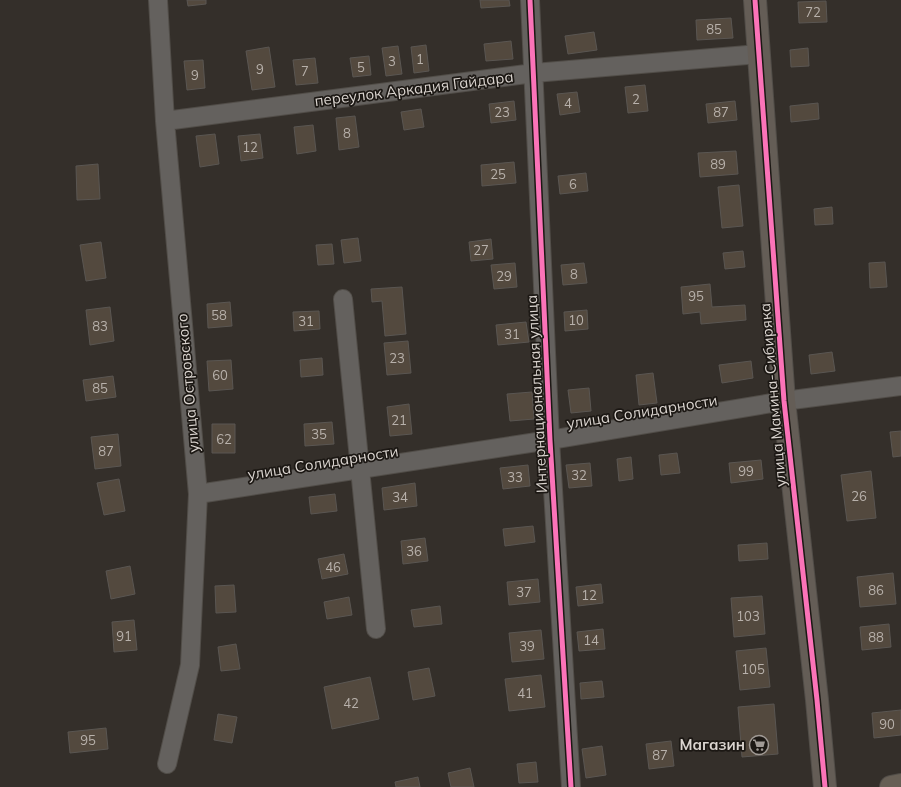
<svg xmlns="http://www.w3.org/2000/svg" width="901" height="787" font-family="Mulish,sans-serif">
<style>
.building{fill:#53493e;stroke:#5a5652}
.lines{fill:none;stroke-linecap:round;stroke-linejoin:round}
.street-casing{stroke:#514d48;stroke-width:20}
.secondary-casing{stroke:#514d48;stroke-width:24}
.primary-casing{stroke:#514d48;stroke-width:24}
.street{stroke:#64615e;stroke-width:18}
.secondary{stroke:#645d56;stroke-width:22}
.primary{stroke:#675f55;stroke-width:22}
.cycleway-casing{stroke:#1c1814;stroke-width:8}
.cycleway{stroke:#fb73b8;stroke-width:5}
.labels{text-anchor:middle;stroke-width:3.5;stroke-linejoin:round;paint-order:stroke}
.number-label{font-size:13px;fill:#b8b1ab}
.street-label{font-size:15px;fill:#dad4cf;stroke:#1c1814}
.poi-label{font-size:15px;font-weight:bold;fill:#dad4cf;stroke:#1c1814;text-anchor:end}
</style>
<rect width="100%" height="100%" fill="#342f2a"/>
<path class="building" d="M187,0H206V4L188,6Z
M480,0H509L510,6L481,8Z
M826,1L827,22L799,23L798,2Z
M731,18L733,38L697,40L696,20Z
M594,32L597,50L568,54L565,36Z
M511,41L513,59L486,61L484,44Z
M426,45L429,71L414,73L411,47Z
M398,46L402,74L386,76L382,48Z
M269,47L275,87L252,90L246,51Z
M808,48L809,66L791,67L790,50Z
M369,56L371,75L353,77L350,58Z
M315,58L318,83L296,85L293,60Z
M203,60L205,88L187,90L184,61Z
M645,85L648,111L628,113L625,87Z
M577,92L580,112L560,115L557,94Z
M514,101L516,120L491,123L489,104Z
M735,101L737,120L708,123L706,104Z
M818,103L819,119L791,122L790,106Z
M421,109L424,127L404,130L401,112Z
M355,116L359,147L339,150L336,118Z
M313,125L316,151L297,154L294,127Z
M215,134L219,164L200,167L196,136Z
M260,134L263,158L241,161L238,136Z
M736,151L738,174L700,177L698,153Z
M514,162L516,183L482,186L481,165Z
M98,164L100,199L77,200L76,166Z
M586,173L588,191L560,194L558,176Z
M739,185L743,226L722,228L718,187Z
M832,207L833,224L815,225L814,209Z
M358,238L361,261L344,263L341,240Z
M491,239L493,259L471,261L469,242Z
M101,242L106,278L86,281L80,245Z
M332,244L334,264L318,265L316,245Z
M743,251L745,267L725,269L723,253Z
M885,262L887,287L870,288L869,263Z
M515,263L517,287L494,289L491,265Z
M584,263L587,283L563,285L561,265Z
M710,284L712,307L745,305L746,320L701,324L700,312L683,314L681,287Z
M402,287L406,334L385,336L382,301L372,302L371,289Z
M230,302L232,326L208,328L207,304Z
M110,307L114,341L90,345L86,310Z
M587,310L588,329L565,331L564,312Z
M319,311L320,329L294,331L293,312Z
M526,322L529,342L498,345L496,325Z
M408,341L411,373L387,375L384,343Z
M832,352L835,371L811,374L809,355Z
M322,358L323,375L301,377L300,360Z
M231,360L233,389L209,391L207,361Z
M751,361L753,378L722,383L719,365Z
M653,373L657,403L639,405L636,375Z
M113,376L116,397L86,401L83,380Z
M589,388L591,411L571,413L568,390Z
M532,392L534,419L510,421L507,394Z
M409,404L412,434L390,436L387,407Z
M332,422L334,444L305,446L304,424Z
M212,424H235V453H212Z
M901,431V456L893,457L890,432Z
M118,434L121,466L95,469L91,437Z
M677,453L680,473L661,475L659,455Z
M631,457L633,479L619,481L617,459Z
M761,460L763,479L731,483L729,463Z
M590,463L592,486L569,488L566,465Z
M528,465L530,486L503,489L500,468Z
M871,471L876,518L847,521L841,475Z
M119,479L125,511L104,515L97,483Z
M415,483L417,506L384,510L382,488Z
M335,494L337,511L311,514L309,497Z
M533,526L535,542L505,546L503,529Z
M425,538L428,561L403,564L401,541Z
M767,543L768,559L739,561L738,545Z
M344,554L348,574L322,579L318,559Z
M130,566L135,594L111,599L106,571Z
M893,573L896,604L860,607L857,577Z
M538,579L540,602L509,605L507,582Z
M601,584L603,603L578,606L576,587Z
M234,585L236,612L216,613L215,586Z
M762,596L765,634L734,637L731,598Z
M349,597L352,615L327,619L324,602Z
M440,606L442,624L414,627L411,610Z
M134,620L137,650L114,652L112,622Z
M889,624L891,647L862,650L860,627Z
M603,629L605,649L579,651L577,632Z
M541,630L544,659L512,662L509,633Z
M236,644L240,669L221,671L218,647Z
M766,648L770,687L740,690L736,651Z
M429,668L435,696L413,700L408,672Z
M541,675L545,707L509,711L505,679Z
M370,677L379,719L332,729L324,687Z
M602,681L604,697L581,699L580,683Z
M774,704L778,754L742,757L738,707Z
M901,710V735L874,738L872,713Z
M218,714L237,717L232,743L214,740Z
M106,728L108,749L70,753L68,732Z
M671,741L674,766L649,769L646,744Z
M602,746L606,775L586,778L582,749Z
M536,762L538,782L519,783L517,764Z
M470,768L474,787H451L448,773Z
M418,777L420,787H396L395,782Z"/>
<g class="lines">
<defs>
<path id="street" d="M158,0L165,121L198,494L190,665L167,764
M530,0L550,440L571,787
M165,121L534,73L759,54
M343,299L376,629
M198,494L550,440L784,401L901,386"/>
<path id="secondary" d="M755,0L784,401L817,700L825,787"/>
<path id="primary" d="M891,787L901,785"/>
</defs>
<use href="#street" class="street-casing"/>
<use href="#secondary" class="secondary-casing"/>
<use href="#primary" class="primary-casing"/>
<use href="#street" class="street"/>
<use href="#secondary" class="secondary"/>
<use href="#primary" class="primary"/>
<defs>
<path id="cycleway" d="M530,0L550,440L571,787
M755,0L784,401L817,700L825,787"/>
</defs>
<use href="#cycleway" class="cycleway-casing"/>
<use href="#cycleway" class="cycleway"/>
</g>
<defs>
<symbol id="supermarket-ring" viewBox="-11 -11 22 22"><circle r="9.5" fill="#1c1814" stroke="#a09a95" stroke-width="1.5"/><path d="M-6-5.5h2.5l.6 2H6L4.5 2H-2.5L-4.4-4H-6ZM-1.5 3.2a1.3 1.3 0 1 0 .1 0ZM3 3.2a1.3 1.3 0 1 0 .1 0Z" fill="#a09a95"/></symbol>
</defs>
<g fill-rule="evenodd">
<use href="#supermarket-ring" x="748" y="734" width="22" height="22"/>
</g>
<g class="labels">
<g class="number-label">
<text x="813" y="17">72</text>
<text x="714" y="34">85</text>
<text x="420" y="64">1</text>
<text x="392" y="66">3</text>
<text x="361" y="72">5</text>
<text x="260" y="74">9</text>
<text x="305" y="76">7</text>
<text x="195" y="80">9</text>
<text x="636" y="104">2</text>
<text x="568" y="108">4</text>
<text x="502" y="117">23</text>
<text x="721" y="117">87</text>
<text x="347" y="138">8</text>
<text x="250" y="152">12</text>
<text x="718" y="169">89</text>
<text x="498" y="179">25</text>
<text x="573" y="189">6</text>
<text x="481" y="255">27</text>
<text x="574" y="279">8</text>
<text x="504" y="281">29</text>
<text x="696" y="301">95</text>
<text x="219" y="320">58</text>
<text x="576" y="325">10</text>
<text x="306" y="326">31</text>
<text x="100" y="331">83</text>
<text x="512" y="339">31</text>
<text x="397" y="363">23</text>
<text x="220" y="380">60</text>
<text x="100" y="393">85</text>
<text x="399" y="425">21</text>
<text x="319" y="439">35</text>
<text x="224" y="444">62</text>
<text x="106" y="456">87</text>
<text x="746" y="476">99</text>
<text x="579" y="480">32</text>
<text x="515" y="482">33</text>
<text x="859" y="501">26</text>
<text x="400" y="502">34</text>
<text x="414" y="556">36</text>
<text x="333" y="572">46</text>
<text x="876" y="595">86</text>
<text x="524" y="597">37</text>
<text x="589" y="600">12</text>
<text x="748" y="621">103</text>
<text x="124" y="641">91</text>
<text x="876" y="642">88</text>
<text x="591" y="645">14</text>
<text x="527" y="651">39</text>
<text x="753" y="674">105</text>
<text x="525" y="698">41</text>
<text x="351" y="708">42</text>
<text x="887" y="729">90</text>
<text x="88" y="745">95</text>
<text x="660" y="760">87</text>
</g>
<g class="street-label">
<text transform="translate(414 89) rotate(-7)" y="5">переулок Аркадия Гайдара</text>
<text transform="translate(188 383) rotate(-95)" y="5">улица Островского</text>
<text transform="translate(537 394) rotate(-93)" y="5">Интернациональная улица</text>
<text transform="translate(773 395) rotate(-95)" y="5">улица Мамина-Сибиряка</text>
<text transform="translate(642 412) rotate(-9)" y="5">улица Солидарности</text>
<text transform="translate(323 463) rotate(-9)" y="5">улица Солидарности</text>
</g>
<g class="poi-label">
<text x="745" y="750">Магазин</text>
</g>
</g>
</svg>
